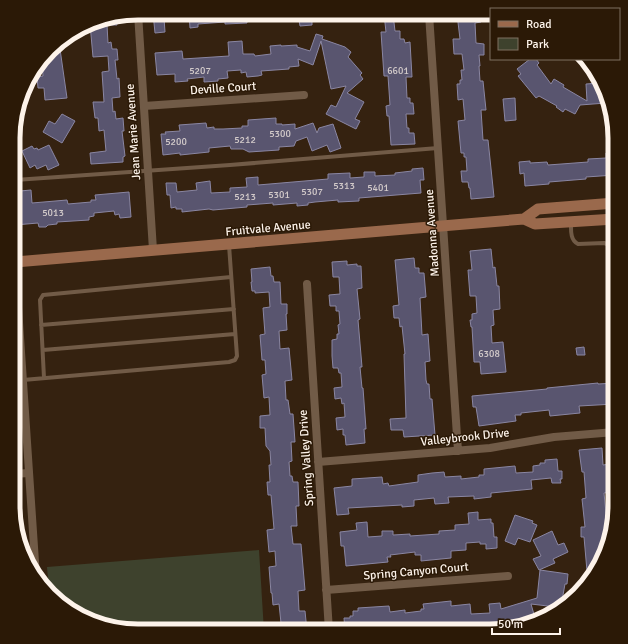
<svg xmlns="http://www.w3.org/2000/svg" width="628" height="644" font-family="Signika,sans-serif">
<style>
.green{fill:#3e422d}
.building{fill:#59556f;stroke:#8a86a2}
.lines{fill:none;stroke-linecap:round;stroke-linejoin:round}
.lane{stroke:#715b47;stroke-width:4}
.street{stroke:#715b47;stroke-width:8}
.secondary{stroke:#9a694c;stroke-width:11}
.labels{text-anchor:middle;stroke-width:3;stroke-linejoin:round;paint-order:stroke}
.number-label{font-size:10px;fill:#d4cccb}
.street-label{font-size:12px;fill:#fdf3ea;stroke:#2b1906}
.rim{fill:none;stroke:#fdf3ea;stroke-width:5}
</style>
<rect width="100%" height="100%" fill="#352210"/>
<path class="green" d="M259,550L264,631H130L76,614L49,590L47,567Z"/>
<path class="building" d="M153,13H156L164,18L165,32L155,33Z
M189,13H246L247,23L225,24V22L198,24V27L190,28Z
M294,13L315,14L316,18L312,19V25L300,26L299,20L294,21Z
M384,14H393L395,31H400V39H404L405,43L410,42L412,77H406L407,98H410V103H413L414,114H406L407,128H409V133H414L415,144L391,145L389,116H387L386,106L390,105L388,76H384L381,32H386Z
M457,14H480L481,22L475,23L476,43L484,44V55H479L480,66H479L480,81H483L486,110H481L483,140H488L494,197L471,199L470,188H469L468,182H462L461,171H467L466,157H464V153H461L458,121L465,120L463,99L458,100L457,84H460V80H462L461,70H464L462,54H454L453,39H460Z
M116,17L117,25H107L108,43L111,42L112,49H117L118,60H115L117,79L119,78L120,97L112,98L113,112L115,111L116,119L123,118L124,131H122L125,156L123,157V162L91,164L90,153L106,151L104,130L99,131L98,118H95L93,102H104L102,72L109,71L108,56L93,57L90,24L97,20Z
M316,34L323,36L322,39L345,47L351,52L348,57L362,73L360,75L363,79L347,93L364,102L355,119L360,121L356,129L326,114L331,105L336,107L346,86L331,89L321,41L313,65L298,59L299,66L289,67V69L261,71L262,75L258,76L247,77L246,72L241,73V70L227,71L228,78L218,79V81L204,82V77L187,79L188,81L175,82V74L157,75L155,53L182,51L183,59L229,56L228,42L242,41L243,54H254L255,56L271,54L270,46L281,45V46L297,45V47L310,51Z
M59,42L67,98L45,100L44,88H38L37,77L43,76L42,61L56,44Z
M530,59H536L539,63L537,65L551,84L554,79L564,85L563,87L587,101L586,84L599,83L606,103L580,105L575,114L565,109L563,112L556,107L557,106L539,96L536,98L518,76L521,74L517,69Z
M515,98L516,120L505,121L503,99Z
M62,114L75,121L62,143L43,132L49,121L55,124Z
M276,118V124H282V125L295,124V129L313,123L317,133L319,128L333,124L341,148L330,152L327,145L312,151L307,137L296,141L294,146L279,147V150L249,152L243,149H231L230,146L209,148V152L180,155V153L163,155L161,134H166L165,132L180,131L179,125L206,123L207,128L214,127V129H223L242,128V126H248V120Z
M49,145L59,165L48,170L46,165L37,169L35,165L30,168L22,151L32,146L34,149L37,148L38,150Z
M615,152V175L586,177V179L549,182V184L525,186L524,173L520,174L519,162L530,161V163L547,162L548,165L588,162V159L606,158V153Z
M423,168L424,180H420L421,193L359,198V201L338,202V200L315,202L308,203V205L297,206V203L273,205V203L247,205V207L213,210L209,209L182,212V209H176V207L171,208L170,195H167L166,183H176L177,192L197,190L196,183L210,181L211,193L230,192V188L247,187L246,178L258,177V185L328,179V174L350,173V178L364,177V172H375V176L395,175V173L412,171V169Z
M31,190L32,203L67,200L68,204L91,202V200H96L95,195L129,192L131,217L120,218L119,214L115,215L114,211L94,213V216L89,217V220L57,222V224L48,225L46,227H39L38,223L15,225V200H20V191Z
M491,249L493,268L495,267L497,286H499L500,309L493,310L494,325L491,326L492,343L503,342L506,372L481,374L480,362H474L472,327H471L470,320H472V314L477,313L476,296H470L468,270H472L470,251Z
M414,258L415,268H419V273H424L426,297L420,298L421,316L422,335L428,334L430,361L425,362L426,380L427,384H429L430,399H432L435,435L404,437L403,430H391L390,419L406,418L404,354H405L402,326L400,327L399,318H394L393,306L399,305L395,260Z
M347,261V265L357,264V266H361L362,288L357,289L360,319L358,320L362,367H360L362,388H363L366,429H364L365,443L346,445L345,435H343V429L337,430L336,418L345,417L344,403L342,404L341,398L335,399L334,388L342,387L341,373H339L338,368H333L332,356V340L337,339V334H339L338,325L340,324L339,311H336V306H330L329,295L340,294L339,277H333L332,262Z
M270,267L271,276H273L274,282H280L281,304H287V314H286L287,330L279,331L280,349L289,348L292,380L285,381L286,400H288L290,414H293L295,442H291L292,461L289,462L290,476H292L293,482H298L299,506H296L297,526H291L293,544H301L305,590L298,591L299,611H305L307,631H284L283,623H281L279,604L273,605L272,593H271L269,567L276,566L275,551L269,552L267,530L274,529L271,495H268L267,482H270L269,465H271L270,451L266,446L265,428H260V416L270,415L269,397L264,398L262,375L266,374L265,360H262L260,335L265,334L263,308L270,307L269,292L255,293V291H252L251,282H252L251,269Z
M584,347L585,355H577L576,348Z
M598,383V384L615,383V404L579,406L580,413L550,416L549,410L521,413V415H515L516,421L479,426L476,407H473L472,396L547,389V388Z
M602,448L603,465L610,464L612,492L604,493L606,513H608L609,522L613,521L598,568L597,570L587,571L584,537H581V527H585L582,499L586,498L584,472H582L579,450Z
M557,459L558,471H562V479H560L561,483H552L551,478L531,480L532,489L491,493V497L474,499V496L448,497L449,503L435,504L434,498L414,500V506L402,507V505L348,508L349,514L337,515L334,488L352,486V479L382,477L383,484L388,483L389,486L418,482V475L432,473L444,472L445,477L461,476V479L479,477V475H484V469L515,466L516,473L533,472V466L540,465V463H545V460Z
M478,512V520L491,519V523H493L494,537H497V548L486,549V544H480V542L466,543V550L451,551V558L421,561V555H415V552L390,555L391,557H387L388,562L346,566L344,546H341L340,532L357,530L356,523L367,522L368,537L382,536V531H393V535L410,534V536L439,534V531L455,530V525L469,524L468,513Z
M515,515L533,521L532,523L537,525L530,542L518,538L515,545L505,541Z
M552,531L558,545L564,543L568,552L553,559L555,563L539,570L533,559L541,556L533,540Z
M540,570L568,574L567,584H565L561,606H556V607L531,604L535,618L498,631H460V628L432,631H345L344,618H350V616H353V611H358V608L389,606L390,612L405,610V613L421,611V609H424L423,604L451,601V606L470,604L471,614L490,613L489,604L500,603L501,609L537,598Z"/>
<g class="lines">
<path class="lane" d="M15,180L230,165L438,148
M571,223C571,230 570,240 578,244L604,243L610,245L613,254L615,275
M41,325L234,309
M43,350L235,334
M14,376L22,375
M44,378L40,300L43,295L231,277
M23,380L229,362L235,360L237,356L229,245"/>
<path class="street" d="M138,13L153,250
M429,14L458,451
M144,106L304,95
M16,112V114
M15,262L36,577
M307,284L329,631
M318,462L490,448L554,437L615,432
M13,474L29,473
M326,590L508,576"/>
<path class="secondary" d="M524,219L538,209L615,203
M15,262L524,219L535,224L615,219"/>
</g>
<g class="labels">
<g class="number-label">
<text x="200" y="74">5207</text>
<text x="398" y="74">6601</text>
<text x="280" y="137">5300</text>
<text x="245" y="143">5212</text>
<text x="176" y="145">5200</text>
<text x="344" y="189">5313</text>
<text x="378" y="191">5401</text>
<text x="312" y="195">5307</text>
<text x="279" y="198">5301</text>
<text x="245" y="200">5213</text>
<text x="53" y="216">5013</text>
<text x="489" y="357">6308</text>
</g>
<g class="street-label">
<text transform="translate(223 88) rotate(-4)" y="4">Deville Court</text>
<text transform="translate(133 132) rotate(-94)" y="4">Jean Marie Avenue</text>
<text transform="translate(268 228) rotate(-5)" y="4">Fruitvale Avenue</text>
<text transform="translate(432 233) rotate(-94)" y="4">Madonna Avenue</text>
<text transform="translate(465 437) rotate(-6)" y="4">Valleybrook Drive</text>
<text transform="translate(306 458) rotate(-94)" y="4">Spring Valley Drive</text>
<text transform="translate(416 571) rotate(-5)" y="4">Spring Canyon Court</text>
</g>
</g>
<path d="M0 0H628V644H0ZM138 20H490A118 118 0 0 1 608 138V506A118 118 0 0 1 490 624H138A118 118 0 0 1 20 506V138A118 118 0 0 1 138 20Z" fill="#2b1906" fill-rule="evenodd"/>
<path class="rim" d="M138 20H490A118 118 0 0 1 608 138V506A118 118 0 0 1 490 624H138A118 118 0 0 1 20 506V138A118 118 0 0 1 138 20Z"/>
<rect x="490" y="8" width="130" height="52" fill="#2b1906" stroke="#7f7061"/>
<rect x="498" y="21" width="20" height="6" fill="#9a694c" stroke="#7f7061"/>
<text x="526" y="28" font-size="12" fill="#fdf3ea">Road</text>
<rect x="498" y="38" width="20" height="12" fill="#3e422d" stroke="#7f7061"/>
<text x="526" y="48" font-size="12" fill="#fdf3ea">Park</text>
<path d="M492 628v6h68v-6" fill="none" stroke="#fdf3ea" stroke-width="2"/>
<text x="498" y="628" font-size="12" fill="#fdf3ea" stroke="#2b1906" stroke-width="3" paint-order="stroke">50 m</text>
</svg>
